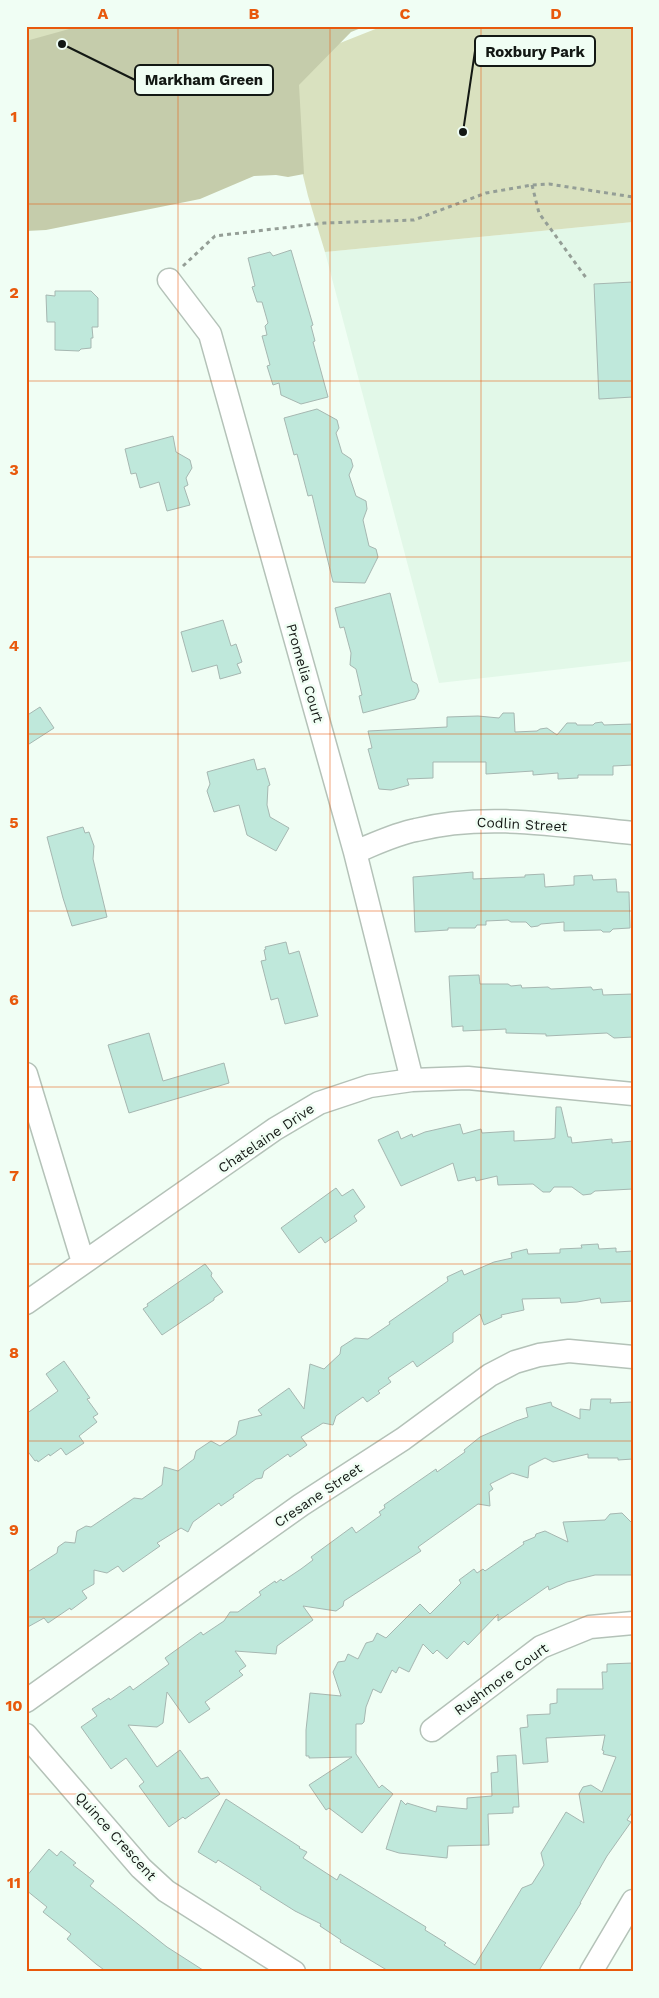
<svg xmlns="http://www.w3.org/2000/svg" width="659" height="1998" font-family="'Work Sans',sans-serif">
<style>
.built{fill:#e2f8e8}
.green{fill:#d9e1bf}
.forest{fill:#c5ccab}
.building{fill:#bfe8db;stroke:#a6b7b1}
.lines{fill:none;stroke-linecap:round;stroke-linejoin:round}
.minor-casing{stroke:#b4c2b8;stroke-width:25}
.path{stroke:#949e96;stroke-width:3;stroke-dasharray:4 4;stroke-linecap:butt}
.minor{stroke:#fff;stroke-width:22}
.grid{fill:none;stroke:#e8590c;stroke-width:1;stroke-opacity:0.55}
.labels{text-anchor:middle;stroke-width:5;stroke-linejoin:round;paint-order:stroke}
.street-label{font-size:14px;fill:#131814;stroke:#f0fef4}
.leader{fill:none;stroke:#131814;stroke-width:2}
.callout-dot{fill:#131814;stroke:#f0fef4;stroke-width:2}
.callout{fill:#f0fef4;stroke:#131814;stroke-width:2}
.callout-label{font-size:15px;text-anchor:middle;font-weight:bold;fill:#131814}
.neatline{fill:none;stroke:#e8590c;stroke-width:2}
.grid-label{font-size:16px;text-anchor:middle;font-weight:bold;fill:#e8590c}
</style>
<rect width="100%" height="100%" fill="#f0fef4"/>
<path class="built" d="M633,222V661L439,683L325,252Z"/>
<path class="green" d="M26,26H169L26,61Z
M383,26H633V222L325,252L308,196L277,68Z"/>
<path class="forest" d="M80,26H366L351,32L299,85L304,174L288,177L276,175L254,176L200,199L46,230L26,231V41Z"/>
<path class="building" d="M291,250L313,325L311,326L315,341L313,342L328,397L301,404L281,395L279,383L273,385L267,366L270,365L262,336L267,335L265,326L268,323L262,302H257L252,287L255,286L248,258L270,252L273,256Z
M633,282V397L599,399L594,284Z
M55,291H91L98,298V327H92L93,338H91V348L81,349L79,351L55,350V322H47L46,295L55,296Z
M317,409L337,420L339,428L336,433L342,453L351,459L353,466L349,475L356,496L366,501L367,509L363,520L369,546L376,549L378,557L365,583L333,582L312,495L308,496L297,454L294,455L284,418Z
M173,436L176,452L190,460L192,468L186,478L188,485L184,487L190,505L167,511L159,482L140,488L136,473L131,474L125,449Z
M390,593L412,681L417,684L419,691L415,699L363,713L359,696L362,695L356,669L350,665L351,653L344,627L340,628L335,608Z
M223,620L231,646L236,644L242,662L237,664L241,673L220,679L217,665L192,672L181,632Z
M40,707L54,728L26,746V716Z
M503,713H514L515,732L537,731L540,729L547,728L557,735L567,723H576L577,725H593L595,723L602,722L604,725L633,724V765L613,766V775H578V778L558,779V773L533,775V771L486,774V762H433V778L407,779L409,785L391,790L379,789L368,749L372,748L368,731L447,727V717L478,716L499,718Z
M254,759L257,770L265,768L270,785L268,786L267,805L270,817L289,828L276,851L247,835L239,805L214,812L207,791L210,784L207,772Z
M83,827L85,833L89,832L94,846L93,859L107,917L72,926L63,898L47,837Z
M473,872V879L525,877V875L544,874L545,887L574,885V876L592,875L593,880L616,879L617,892H629L630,928L613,929L610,932H603L601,930L564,931V922L541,924L538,926L531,927L526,922H511L508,920L486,921V925H477L475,928H448V930L415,932L413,877Z
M286,942L289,954L299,951L318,1016L285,1024L278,998L271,1000L261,961L266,960L264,950L266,949L265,947Z
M479,975L480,984H508L511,986L521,985L522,988L548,987L551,989L591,987L593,990L602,989L603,995L633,994V1037L614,1038L607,1033L546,1036V1034L506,1033V1029L463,1031V1026L452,1027L449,976Z
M149,1033L163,1081L224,1063L229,1083L129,1113L108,1045Z
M556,1107H561L568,1137H571L572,1143L612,1139V1143L633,1141V1189L595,1191L591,1194L583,1195L572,1187H554L550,1192H543L533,1184L498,1185L497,1176L476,1181L475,1177L458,1181L453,1163L401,1186L378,1140L398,1131L401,1139L412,1134L413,1137L425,1132L460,1124L463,1134L481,1129L482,1133L514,1131V1141L551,1139L555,1138Z
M336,1188L342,1196L353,1189L365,1207L354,1216L357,1221L325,1243L321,1237L299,1253L281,1228Z
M598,1244L599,1249L616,1248V1252L633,1251V1301L601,1303L600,1298L577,1302L561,1303L560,1298L522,1299L524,1310L501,1315L502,1317L484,1325L480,1314L453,1333V1342L417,1367L413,1361L388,1378L391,1382L378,1391L380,1393L367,1402L363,1397L336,1416L333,1425L323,1423L301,1437L307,1445L290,1457L288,1454L264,1471L262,1478L256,1479L233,1495L234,1497L221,1506L219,1503L193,1522L188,1532L181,1528L157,1543L160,1546L123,1572L118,1566L107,1573L94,1570V1584L82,1591L87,1598L71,1610L70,1608L48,1623L44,1618L26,1628V1573L57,1553L58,1547L65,1542L75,1543L77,1531L86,1526L91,1527L134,1498L142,1499L162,1485L164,1467L178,1471L194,1459L196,1451L211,1441L220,1446L236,1435L239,1421L262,1415L258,1410L289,1388L304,1409L310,1364L324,1369L340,1354L341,1347L355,1338L368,1339L390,1324L389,1322L448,1281L447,1277L462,1270L464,1275L494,1262L512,1258L511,1253L527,1249L528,1254L560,1253V1249L582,1248L581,1245Z
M205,1264L212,1273L211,1276L223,1292L214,1298V1300L162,1335L143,1309L148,1306L147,1304Z
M64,1361L90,1398L87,1399L98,1414L93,1417L97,1422L79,1436L84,1443L66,1455L61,1448L50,1456L49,1454L38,1462L37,1460L35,1461L26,1449V1414L58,1391L46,1374Z
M591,1399H611L610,1403L633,1402V1459L618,1460V1458H588V1454L553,1462L545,1458L529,1466L528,1478L512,1473L490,1484L493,1489L489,1492L490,1506L478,1504L418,1547L421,1551L344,1601L343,1606L336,1611L303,1606L313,1620L277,1646L276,1654L235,1651L246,1666L239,1671L243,1675L205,1702L210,1709L189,1723L167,1692L163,1723L157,1727L128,1725L157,1767L180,1750L201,1779L208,1777L220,1794L185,1819L183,1817L169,1827L139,1786L144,1782L126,1758L111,1769L81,1727L97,1716L92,1709L109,1698L110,1700L130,1686L133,1690L169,1664L165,1658L201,1632L203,1635L224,1621L230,1612H238L261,1595L259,1592L275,1581L276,1583L281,1579L283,1581L301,1569L313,1560L311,1557L352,1527L356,1533L381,1515L379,1512L385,1508L384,1505L436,1469L437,1472L465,1452L464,1450L480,1437L516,1421L528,1417L526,1408L551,1402L552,1406L580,1419V1409L590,1410Z
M622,1513L633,1524V1575H595L567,1582L549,1590L548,1586L498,1621V1614L468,1645L464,1641L447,1659L437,1650L433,1654L423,1644L409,1672L399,1667L396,1673L392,1670L381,1693L373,1689L366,1707L364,1722L362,1724H356V1754L379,1788L382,1785L393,1794L362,1833L329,1808L326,1810L309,1785L352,1757L309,1758V1756H306V1730L310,1693L341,1696L333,1672L338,1662L345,1661L348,1654L358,1659L366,1643L373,1641L377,1633L386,1638L420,1604L430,1614L461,1583L459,1580L474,1569L477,1573L483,1569L485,1571L524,1544L523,1542L535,1537L536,1534L545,1531L568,1542L563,1522L605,1520L610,1514Z
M633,1663V1811L627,1820L631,1822L607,1856L580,1903H581L538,1972H390L340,1942L341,1940L320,1926L321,1924L295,1911L260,1889L261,1887L218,1860L216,1863L198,1852L226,1799L300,1847L299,1848L307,1852L303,1858L337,1880L340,1874L400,1911L426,1927L425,1930L446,1943L444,1945L475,1965L522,1888L532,1884L544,1865L541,1853L566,1812L584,1823L579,1794L583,1787L591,1785L602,1792L616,1757L603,1754L604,1751L602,1750L605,1735L546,1738L548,1762L523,1764L520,1728L528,1727L527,1715L550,1714V1704L557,1703V1689H603L602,1672H607V1664Z
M516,1755L519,1807H513V1813L488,1814L489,1845L448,1846L447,1858L399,1853L386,1849L401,1800L406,1805L407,1803L436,1812L437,1806L467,1809V1798L492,1796L491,1773L498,1772L497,1756Z
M49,1849L57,1856L61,1851L76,1863L73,1865L94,1881L90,1886L167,1947L206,1972H107L96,1964L67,1939L71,1934L43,1912L47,1907L26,1890V1877Z"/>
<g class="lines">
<defs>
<path id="minor" d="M169,280L210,334L355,852L412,1080
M355,852C375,844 395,834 416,830C487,812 562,826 633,833
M26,1074L83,1262
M26,1303L275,1129L319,1103L370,1086L412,1080L468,1078L633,1094
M26,1701L301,1505L403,1439L490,1375L515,1362L539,1355L569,1351L633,1357
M432,1730L541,1647L590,1627L633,1623
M26,1735L141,1868L166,1891L294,1972
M591,1972L633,1901"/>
</defs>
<use href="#minor" class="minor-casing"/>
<path class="path" d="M532,185L539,213L587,279
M183,266L215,236L324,223L414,220L486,193L532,185L549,184L633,197"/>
<use href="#minor" class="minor"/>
</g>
<path class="grid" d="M178,26V1972M330,26V1972M481,26V1972M26,204H633M26,381H633M26,557H633M26,734H633M26,911H633M26,1087H633M26,1264H633M26,1441H633M26,1617H633M26,1794H633"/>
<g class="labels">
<g class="street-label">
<text transform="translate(305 673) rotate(74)" y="5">Promelia Court</text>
<text transform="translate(522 824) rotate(3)" y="5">Codlin Street</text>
<text transform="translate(266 1138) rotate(-34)" y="5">Chatelaine Drive</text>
<text transform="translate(318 1495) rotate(-34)" y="5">Cresane Street</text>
<text transform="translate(501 1679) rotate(-36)" y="5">Rushmore Court</text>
<text transform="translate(116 1836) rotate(48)" y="5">Quince Crescent</text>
</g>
</g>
<path class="leader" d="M463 132L475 51M62 44L135 80"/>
<g class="callout-dot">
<circle cx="463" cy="132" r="5"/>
<circle cx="62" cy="44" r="5"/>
</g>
<g class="callout">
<rect x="475" y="36" width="120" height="30" rx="5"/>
<rect x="135" y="65" width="138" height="30" rx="5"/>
</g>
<g class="callout-label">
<text x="535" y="57">Roxbury Park</text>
<text x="204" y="85">Markham Green</text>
</g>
<rect width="659" height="1998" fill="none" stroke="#f0fef4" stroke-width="55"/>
<rect x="28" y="28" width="604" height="1942" class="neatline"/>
<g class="grid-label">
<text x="103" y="19">A</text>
<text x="254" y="19">B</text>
<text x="405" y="19">C</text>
<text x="556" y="19">D</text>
<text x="14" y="122">1</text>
<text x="14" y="298">2</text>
<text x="14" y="475">3</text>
<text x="14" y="651">4</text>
<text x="14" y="828">5</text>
<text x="14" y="1005">6</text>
<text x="14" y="1181">7</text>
<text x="14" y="1358">8</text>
<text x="14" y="1535">9</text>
<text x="14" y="1711">10</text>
<text x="14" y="1888">11</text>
</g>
</svg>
